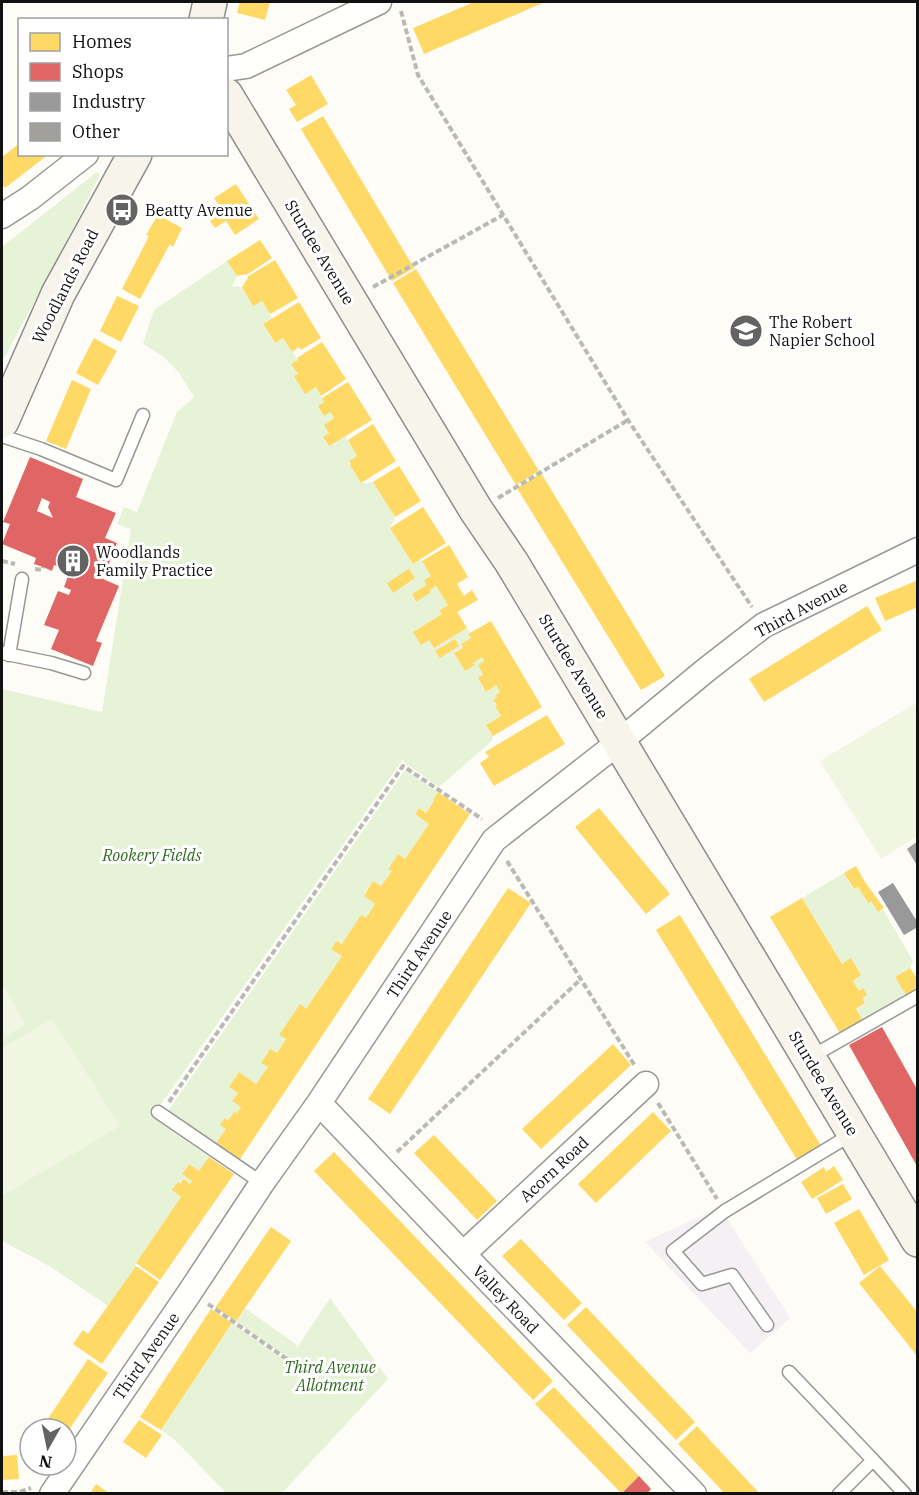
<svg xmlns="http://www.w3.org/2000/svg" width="919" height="1495" font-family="'IBM Plex Serif',serif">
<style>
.industrial{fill:#f5f0f3}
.green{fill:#e7f3d7}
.pitch{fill:#f0f6e1}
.homes{fill:#ffd966}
.shops{fill:#e06666;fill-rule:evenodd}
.industry{fill:#999}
.building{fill:#a19f9c}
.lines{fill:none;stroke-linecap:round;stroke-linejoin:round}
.lane-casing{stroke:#979795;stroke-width:15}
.street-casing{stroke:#979795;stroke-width:27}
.secondary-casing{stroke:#8e8d8b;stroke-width:36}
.path{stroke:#b9b9b8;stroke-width:4;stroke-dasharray:6 3;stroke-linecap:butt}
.lane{stroke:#fffffe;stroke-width:12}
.street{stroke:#fffffe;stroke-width:24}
.secondary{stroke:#f6f4eb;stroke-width:33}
.labels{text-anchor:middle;stroke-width:6;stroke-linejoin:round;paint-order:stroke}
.poi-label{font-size:16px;fill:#111;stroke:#fff;text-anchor:start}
.street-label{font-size:16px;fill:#111;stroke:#fff}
.park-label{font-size:16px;font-style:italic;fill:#2f6b1f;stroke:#fff}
</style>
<rect width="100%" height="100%" fill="#fdfcf7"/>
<path class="industrial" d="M718,1208L726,1217L790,1318L750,1353L645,1242Z"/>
<path class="green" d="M97,172L100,174L99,176L75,225L5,357L2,359V247Z
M227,261L237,276L232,286L242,287L253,306L262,301L272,318L263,324L274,343L283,338L298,360L292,364L298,374L294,376L316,387L324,402L318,406L324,415L330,412L333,418L324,425L329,433L323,437L328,446L345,436L357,456L349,461L350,465L361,483H365L373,482L395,517L390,528L413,564L421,559L431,576L424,580L426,585L412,594L415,601L431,592L430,590L436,586L448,605L440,611L442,614L414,631L421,644L429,640L434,648L467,628L470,633L469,634L471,638L461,644L463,648L454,653L465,671L474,665L473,663L482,657L484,661L478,665L483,675L478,679L485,691L496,685L500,692L496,695L497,697L493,700L501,716L486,725L493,736L492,741L439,787L406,764L403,759L152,1117L209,1157L199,1171L189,1164L182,1174L192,1181L190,1184L184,1179L181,1197L136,1263V1266L108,1306L51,1267L2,1241V689L102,712L131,529L117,524L124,507L137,512L177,412L194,397L180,374L164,357L143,344L154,310Z
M405,770L438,792L433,800L434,801L426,813L419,808L415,814L429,824L405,859L398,854L388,868L392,871L381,886L373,881L364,895L375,904L366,918L361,916L342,944L336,941L331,948L342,956L306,1009L299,1005L280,1035L286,1039L277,1053L270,1049L261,1062L268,1067L256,1084L239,1072L229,1087L238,1093L233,1101L241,1107L237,1113L228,1121L225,1118L226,1129L216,1143L168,1111Z
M844,873L853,889L858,887L867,903L871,901L878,912L883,909L913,961L910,968L895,977L906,995L863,1021L856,1009L865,1004L862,998L863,988L859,991L853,981L861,975L851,959L842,964L802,898Z
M330,1298L388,1379L282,1493H226L175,1440L161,1430L232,1323L287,1362L289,1359L236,1321L245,1308L297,1345L296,1349Z"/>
<path class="pitch" d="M914,704L918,710L917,836L881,859L820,761Z
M4,987L26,1024L2,1038V988Z
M52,1019L120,1126L2,1196V1048Z"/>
<path class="homes" d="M240,2H270L265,20L237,13Z
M474,2H545L424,54L413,28Z
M311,75L328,104L297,122L289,109L296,105L286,90Z
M323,116L414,268L392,281L301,129Z
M20,143V154H49L5,188L2,184V157Z
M236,184L259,219L235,235L226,221L215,228L210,221L224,212L214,198Z
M158,215L182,228L173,247L170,244L140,299L122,289L149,236L146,235Z
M260,240L272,258L248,274L237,276L227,261Z
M275,260L298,298L270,314L262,301L253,306L242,287L248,278L247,277Z
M416,269L539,471L516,485L393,283Z
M117,296L139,306L121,342L100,331Z
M299,302L321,338L301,350L299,347L292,352L283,338L275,343L263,324Z
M94,338L117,351L98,385L76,373Z
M322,342L346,379L321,396L316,387L305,394L294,376L298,374L291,364L298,360L297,358Z
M72,380L91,389L66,449L46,441Z
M348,382L372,420L329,446L323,437L329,433L324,425L334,418L330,412L324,416L318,406L324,402L322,398Z
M373,424L396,461L361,483L350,465L351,464L349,461L357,456L348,440Z
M399,466L421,501L395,517L373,482Z
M541,473L665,676L641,690L517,488Z
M423,507L446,543L413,564L390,528Z
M449,545L468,577L457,584L464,596L472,590L478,600L457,612L467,628L434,648L429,640L421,645L413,632L442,614L439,611L448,605L436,586L430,590L431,592L416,602L412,594L426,585L424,580L431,576L422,561Z
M409,569L415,578L393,593L387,583Z
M918,580V607L885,621L875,598Z
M867,606L882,630L764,702L749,679Z
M491,621L542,707L493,736L486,725L501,716L495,706L497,705L493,700L497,697L496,695L500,692L496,685L486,692L478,678L483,675L478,665L484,661L482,657L473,663L475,665L465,671L454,653L463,648L461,644L471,638L468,634Z
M455,639L459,646L440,658L435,651Z
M547,715L565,744L494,786L480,763L489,757L485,752Z
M438,792L470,814L240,1159L216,1143L226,1129L220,1125L225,1118L228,1121L234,1112L237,1113L241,1107L232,1101L238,1093L229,1087L239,1072L256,1084L268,1067L261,1063L270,1049L277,1053L286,1039L279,1035L300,1004L306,1009L342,956L331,949L336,941L342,944L361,915L366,918L375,904L364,896L373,881L381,886L392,871L388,869L398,854L405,859L429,824L415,814L419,808L426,813L434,801L433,800Z
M599,808L670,894L646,914L575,827Z
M856,866L865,882L884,908L878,912L871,901L868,903L858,887L854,889L844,873Z
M508,888L531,903L390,1114L368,1099Z
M802,898L842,964L851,958L861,975L853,981L859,991L863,988L867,995L862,998L865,1003L856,1009L863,1021L841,1035L770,917Z
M680,915L823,1149L799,1163L656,930Z
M910,968L918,980V987L906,995L895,977Z
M613,1044L631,1065L541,1149L522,1129Z
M653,1112L671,1131L596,1203L578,1184Z
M434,1135L497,1201L477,1220L414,1153Z
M334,1152L553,1381L533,1400L314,1171Z
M209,1157L234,1174L160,1280L136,1263L181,1197L172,1190L178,1182L180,1184L184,1179L190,1184L192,1181L182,1174L189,1164L199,1171Z
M834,1166L843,1180L812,1199L801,1182L824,1167L826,1172Z
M843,1184L852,1199L826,1214L817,1198Z
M859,1209L889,1260L864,1275L834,1223Z
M271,1227L291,1241L236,1321L215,1308Z
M521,1239L582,1303L564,1320L502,1256Z
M136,1266L159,1282L102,1364L73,1344L83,1330L88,1334Z
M880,1266L918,1313V1357L859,1283Z
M586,1307L695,1422L676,1440L567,1325Z
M211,1309L232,1323L161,1430L140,1417Z
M88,1359L108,1373L96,1390L66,1434V1429H41Z
M554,1387L639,1476L621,1493L535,1404Z
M139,1420L162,1435L146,1458L123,1442Z
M697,1426L745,1478L760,1494H725L714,1482L678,1444Z
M17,1455L19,1479L2,1480V1456Z
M96,1484L110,1494H90Z"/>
<path class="shops" d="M30,457L83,479L76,497L116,513L105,538L117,543L103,579L119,586L96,641L102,643L93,666L51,649L59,630L44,625L58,591L69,595L71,590L64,587L68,576L75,579L77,574L54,565L52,571L43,567L34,564L36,558L2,544L10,524L3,522ZM42,498L50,502L48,507L53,518L37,511Z
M882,1027L918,1091V1168L849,1045Z
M639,1476L651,1489L647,1494H621Z"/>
<path class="industry" d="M893,883L918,923V927L904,935L878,892Z"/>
<path class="building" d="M918,841V867L907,849Z"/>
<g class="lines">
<defs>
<path id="lane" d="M2,436L41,449L116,480L143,415
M2,653L51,663L84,673
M9,655L22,579
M809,1058L918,996
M158,1112L262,1183
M767,1325L732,1275L702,1284L673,1251L725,1211L852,1134
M789,1372L873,1460
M839,1494L873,1460L905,1494"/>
<path id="street" d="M226,69L246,66L379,2
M2,216L30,198L86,154
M319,1103L463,1254L694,1494
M463,1254L646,1084
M52,1494L190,1292L262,1183L319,1103L494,840L619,742L706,670L764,625L918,550"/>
<path id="secondary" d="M206,20L210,2
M226,95L476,510L512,563L918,1240
M2,421L58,294L135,154"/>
</defs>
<use href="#lane" class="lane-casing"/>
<use href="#street" class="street-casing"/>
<use href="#secondary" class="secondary-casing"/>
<path class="path" d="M401,11L418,75L628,420L752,607
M373,287L503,215
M498,498L628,420
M2,561L15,564
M35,569L42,570L43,567
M507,861L635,1066
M169,1102L403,766L482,819
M658,1103L717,1199
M397,1152L581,979
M208,1304L291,1362
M2,1492H19L31,1488"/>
<use href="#lane" class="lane"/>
<use href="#street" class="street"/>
<use href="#secondary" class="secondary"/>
</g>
<defs>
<symbol id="bus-disc" viewBox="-11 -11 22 22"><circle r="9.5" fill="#646362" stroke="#fff"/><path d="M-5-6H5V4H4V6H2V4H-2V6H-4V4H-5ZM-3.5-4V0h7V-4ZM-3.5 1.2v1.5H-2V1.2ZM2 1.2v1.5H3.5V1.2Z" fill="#fff"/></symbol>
<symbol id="school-disc" viewBox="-11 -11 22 22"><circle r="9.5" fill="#646362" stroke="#fff"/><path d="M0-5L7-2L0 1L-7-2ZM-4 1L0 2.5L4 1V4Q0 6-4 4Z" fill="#fff"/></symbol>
<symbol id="building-disc" viewBox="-11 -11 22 22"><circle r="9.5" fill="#646362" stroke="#fff"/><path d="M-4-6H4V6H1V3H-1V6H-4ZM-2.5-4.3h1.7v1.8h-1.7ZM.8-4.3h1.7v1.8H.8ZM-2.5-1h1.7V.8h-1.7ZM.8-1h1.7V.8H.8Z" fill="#fff"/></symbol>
</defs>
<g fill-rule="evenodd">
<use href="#bus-disc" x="103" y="191" width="38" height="38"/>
<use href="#school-disc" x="727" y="312" width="38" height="38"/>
<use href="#building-disc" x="54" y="542" width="38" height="38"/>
</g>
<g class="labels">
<g class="poi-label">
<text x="145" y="216">Beatty Avenue</text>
<text x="769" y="328">The Robert<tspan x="769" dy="18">Napier School</tspan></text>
<text x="96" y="558">Woodlands<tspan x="96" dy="18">Family Practice</tspan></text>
</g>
<g class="street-label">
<text transform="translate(320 252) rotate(59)" y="6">Sturdee Avenue</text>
<text transform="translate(65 286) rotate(-63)" y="6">Woodlands Road</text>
<text transform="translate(801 609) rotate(-28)" y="6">Third Avenue</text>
<text transform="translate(574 666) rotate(59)" y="6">Sturdee Avenue</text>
<text transform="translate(419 954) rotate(-56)" y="6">Third Avenue</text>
<text transform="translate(824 1083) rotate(59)" y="6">Sturdee Avenue</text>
<text transform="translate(554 1169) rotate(-43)" y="6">Acorn Road</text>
<text transform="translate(506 1299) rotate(46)" y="6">Valley Road</text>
<text transform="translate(146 1356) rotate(-55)" y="6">Third Avenue</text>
</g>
<g class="park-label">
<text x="152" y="861">Rookery Fields</text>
<text x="330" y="1373">Third Avenue<tspan x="330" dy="18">Allotment</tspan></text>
</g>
</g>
<rect width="919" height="1495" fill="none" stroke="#111111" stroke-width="6"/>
<rect x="18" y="18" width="210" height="138" fill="#ffffff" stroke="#a0a0a0" stroke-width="1.5"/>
<rect x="30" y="33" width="30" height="18" fill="#ffd966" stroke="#a0a0a0" stroke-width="1.5"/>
<text x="72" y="48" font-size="18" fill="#111111">Homes</text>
<rect x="30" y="63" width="30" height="18" fill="#e06666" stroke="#a0a0a0" stroke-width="1.5"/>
<text x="72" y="78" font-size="18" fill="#111111">Shops</text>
<rect x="30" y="93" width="30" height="18" fill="#999999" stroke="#a0a0a0" stroke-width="1.5"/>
<text x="72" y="108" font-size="18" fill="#111111">Industry</text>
<rect x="30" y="123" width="30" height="18" fill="#a19f9c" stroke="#a0a0a0" stroke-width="1.5"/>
<text x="72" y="138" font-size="18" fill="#111111">Other</text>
<g transform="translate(48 1447) rotate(189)"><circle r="28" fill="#ffffff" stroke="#a0a0a0" stroke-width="1.5"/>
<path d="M0-4.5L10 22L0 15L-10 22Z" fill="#646362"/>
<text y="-9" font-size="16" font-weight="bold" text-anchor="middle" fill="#111111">N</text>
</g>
</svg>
